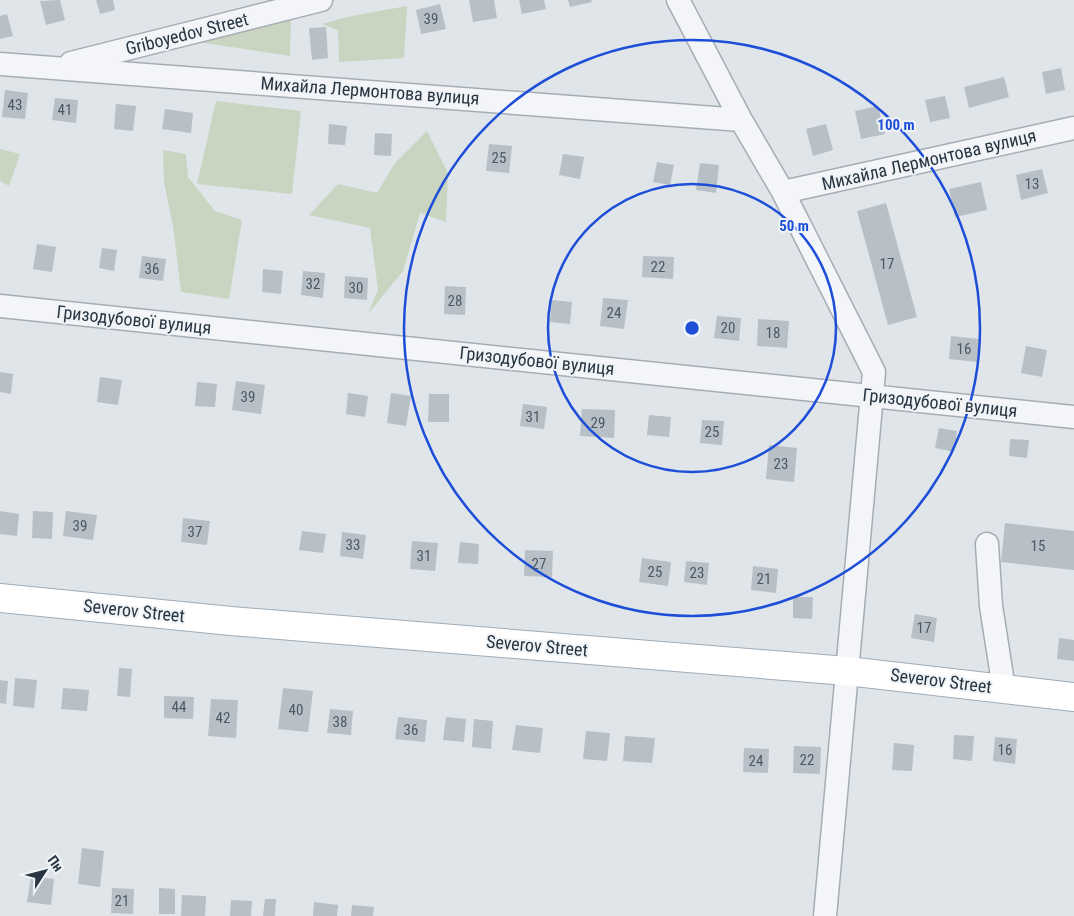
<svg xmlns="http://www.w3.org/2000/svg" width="1074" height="916" font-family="'Roboto Condensed',sans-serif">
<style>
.green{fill:#c9d4c1}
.building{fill:#b7bfc7}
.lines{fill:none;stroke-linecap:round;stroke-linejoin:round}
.minor-casing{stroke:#a5adb4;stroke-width:25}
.major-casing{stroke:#9fabb6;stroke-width:30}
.minor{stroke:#f3f5f8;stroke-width:22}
.major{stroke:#fff;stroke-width:28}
.ring{fill:none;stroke:#1d4ed8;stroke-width:2.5}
.labels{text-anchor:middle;stroke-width:4;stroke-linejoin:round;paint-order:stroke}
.number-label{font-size:15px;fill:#4c5863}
.street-label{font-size:18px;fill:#283542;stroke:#f0f4f7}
.centre{fill:#1d4ed8;stroke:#f0f4f7;stroke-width:2.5}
.ring-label{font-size:15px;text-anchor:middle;font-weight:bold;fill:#1d4ed8;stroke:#f0f4f7;stroke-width:4;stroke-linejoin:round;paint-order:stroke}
</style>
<rect width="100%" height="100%" fill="#e0e5ea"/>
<path class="green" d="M407,6L404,58L339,62L338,30L322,24L347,17Z
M291,15L290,56L191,41Z
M216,101L301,111L292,194L197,184Z
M427,131L448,173L446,222L420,213L403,271L368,314L378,290L370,228L309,215L338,184L377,193L395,163Z
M0,149L20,154L9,186L0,181Z
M163,150L186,154L188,177L215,211L242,220L229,299L181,292L173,226L164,182Z"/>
<path class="building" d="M60,0L65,20L46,25L40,1Z
M96,0H113L115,10L100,14Z
M469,0H494L497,18L473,22Z
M519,0H544L546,9L522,14Z
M568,0H591L592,2L570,7Z
M440,4L446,29L421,34L416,10Z
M7,14L13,36L0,39V16Z
M326,27L328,58L312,60L309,28Z
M1061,68L1065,90L1046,94L1042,72Z
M1004,77L1009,97L969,108L964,87Z
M5,90L28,93L25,119L2,117Z
M945,96L950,118L930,122L925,100Z
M55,98L78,100L76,123L52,120Z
M116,104L136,106L133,131L114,129Z
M878,106L885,134L861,139L855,111Z
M165,109L193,113L191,133L162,129Z
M329,124L347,126L345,145L328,144Z
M826,124L833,150L813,156L806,129Z
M375,133L392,134L391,156L374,155Z
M489,144L512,146L509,173L486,171Z
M563,154L584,157L580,179L559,175Z
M657,162L674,165L670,185L653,182Z
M700,163L719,165L716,193L696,190Z
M1042,169L1048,193L1021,200L1016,175Z
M981,182L987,210L955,217L949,189Z
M886,203L917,317L888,325L857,211Z
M37,244L56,247L52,272L33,269Z
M102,248L117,250L114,271L99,268Z
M142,256L166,259L163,281L139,278Z
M643,256L674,257L673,279L642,277Z
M263,269L283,271L281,294L262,292Z
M303,271L325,273L323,298L301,295Z
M345,276L368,278L367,300L344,298Z
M445,286L466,287L465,315L444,314Z
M603,298L628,300L624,329L600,326Z
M552,300L572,302L570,324L550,322Z
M717,316L741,318L739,341L714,338Z
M758,319L789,321L787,348L757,346Z
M951,336L979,339L977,362L949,359Z
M1026,346L1047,350L1042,377L1021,373Z
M0,372L13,374L11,394L0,392Z
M100,377L122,380L118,405L97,402Z
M236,381L265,385L261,414L232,410Z
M197,382L217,384L215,407L195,406Z
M348,393L368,396L365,417L346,414Z
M391,393L411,396L406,426L387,423Z
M429,394H449V422H428Z
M523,404L547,407L544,429L520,426Z
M582,409L615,410L614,438L580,436Z
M649,415L671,417L669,437L647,435Z
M702,420L724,421L722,445L700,443Z
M939,428L957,431L954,452L935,448Z
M1010,439L1029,440L1027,458L1009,456Z
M769,445L797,448L794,482L766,479Z
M0,511L19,514L17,536L0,534Z
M33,511L53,512L52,539L32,538Z
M66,511L97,515L93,540L63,536Z
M183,518L210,521L207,545L181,542Z
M1005,523L1074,531V570L1001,562Z
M302,531L326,534L323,553L299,550Z
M342,532L366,535L363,559L340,556Z
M412,541L438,543L435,571L410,569Z
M460,542L479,544L478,564L458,563Z
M525,550L553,551L552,577L524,576Z
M642,558L671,562L668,586L639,582Z
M686,561L709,563L707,585L684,582Z
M753,566L778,569L776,593L751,590Z
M793,597H813L812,619L793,618Z
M915,614L937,618L934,642L911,638Z
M1059,638L1074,640V661L1057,659Z
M119,668L132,669L130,697L117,696Z
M15,678L37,680L34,708L13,706Z
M0,680L8,681L6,704L0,703Z
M63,688L89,690L87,711L61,709Z
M283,688L313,691L308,732L278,729Z
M164,696L194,697L193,719L164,718Z
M211,699L238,700L236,738L208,736Z
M330,709L353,711L351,735L327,733Z
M398,717L427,720L425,742L395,739Z
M446,717L466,719L464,742L443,740Z
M474,719L493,721L491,749L472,747Z
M516,725L543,728L540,753L512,750Z
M586,731L610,733L607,761L583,759Z
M954,735L974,736L972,761L953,759Z
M625,736L655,738L652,763L623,761Z
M995,737L1017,739L1015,764L993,761Z
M894,743L914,745L912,771L892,770Z
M794,746L821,747L820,774L793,773Z
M744,748L769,749L768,773L743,772Z
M82,848L104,851L100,887L78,884Z
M31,876L54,879L51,905L27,902Z
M112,888L134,889L133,914L111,913Z
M159,888L175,889V914H159Z
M182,895L206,896L205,916H181Z
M265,899H276L275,916H263Z
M231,900L252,901L251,916H230Z
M314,902L338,905L337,916H313Z
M352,905L374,907L373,916H351Z"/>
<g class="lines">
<defs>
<path id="minor" d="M678,0L741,120L783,192L874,372L825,916
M71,63L321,0
M0,64L741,120
M783,192L1074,128
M0,306L1074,417
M987,544L991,606L1004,689"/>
<path id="major" d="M0,598L231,621L847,671L1074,697"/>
</defs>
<use href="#minor" class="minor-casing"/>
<use href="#major" class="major-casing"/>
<use href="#minor" class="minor"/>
<use href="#major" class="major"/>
</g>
<g class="ring">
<circle cx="692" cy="328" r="144"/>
<circle cx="692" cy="328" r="288"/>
</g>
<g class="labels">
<g class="number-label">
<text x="431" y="24">39</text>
<text x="15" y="110">43</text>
<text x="65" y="115">41</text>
<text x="499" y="163">25</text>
<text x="1032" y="189">13</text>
<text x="887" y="269">17</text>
<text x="658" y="272">22</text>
<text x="152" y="274">36</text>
<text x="313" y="289">32</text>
<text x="356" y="293">30</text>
<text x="455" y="306">28</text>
<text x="614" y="318">24</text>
<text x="728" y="333">20</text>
<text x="773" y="338">18</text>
<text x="964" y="354">16</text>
<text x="248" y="402">39</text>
<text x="533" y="422">31</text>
<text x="598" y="428">29</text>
<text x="712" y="437">25</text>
<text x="781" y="469">23</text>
<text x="80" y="531">39</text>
<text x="195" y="537">37</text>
<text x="353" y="550">33</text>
<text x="1038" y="551">15</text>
<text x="424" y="561">31</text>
<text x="539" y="569">27</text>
<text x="655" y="577">25</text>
<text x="697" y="578">23</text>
<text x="764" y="584">21</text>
<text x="924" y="633">17</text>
<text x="179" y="712">44</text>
<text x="296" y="715">40</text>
<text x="223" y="723">42</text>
<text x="340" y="727">38</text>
<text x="411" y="735">36</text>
<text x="1005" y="755">16</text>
<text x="807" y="765">22</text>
<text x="756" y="766">24</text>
<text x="122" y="906">21</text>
</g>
<g class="street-label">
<text transform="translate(187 34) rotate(-14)" y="6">Griboyedov Street</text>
<text transform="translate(370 91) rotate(4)" y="6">Михайла Лермонтова вулиця</text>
<text transform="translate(929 160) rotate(-13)" y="6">Михайла Лермонтова вулиця</text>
<text transform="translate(134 320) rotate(6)" y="6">Гризодубової вулиця</text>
<text transform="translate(537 361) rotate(6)" y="6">Гризодубової вулиця</text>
<text transform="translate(940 403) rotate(6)" y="6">Гризодубової вулиця</text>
<text transform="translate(134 611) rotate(6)" y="6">Severov Street</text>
<text transform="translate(537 646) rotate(5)" y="6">Severov Street</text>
<text transform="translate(941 681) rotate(7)" y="6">Severov Street</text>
</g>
</g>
<circle cx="692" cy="328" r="8" class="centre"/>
<g class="ring-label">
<text x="896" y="130">100 m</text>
<text x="794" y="231">50 m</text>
</g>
<g transform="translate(45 871) rotate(54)" stroke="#f0f4f7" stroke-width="4" paint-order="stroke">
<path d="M0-4L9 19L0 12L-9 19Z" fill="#283542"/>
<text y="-8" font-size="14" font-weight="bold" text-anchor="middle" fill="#283542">Пн</text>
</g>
</svg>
